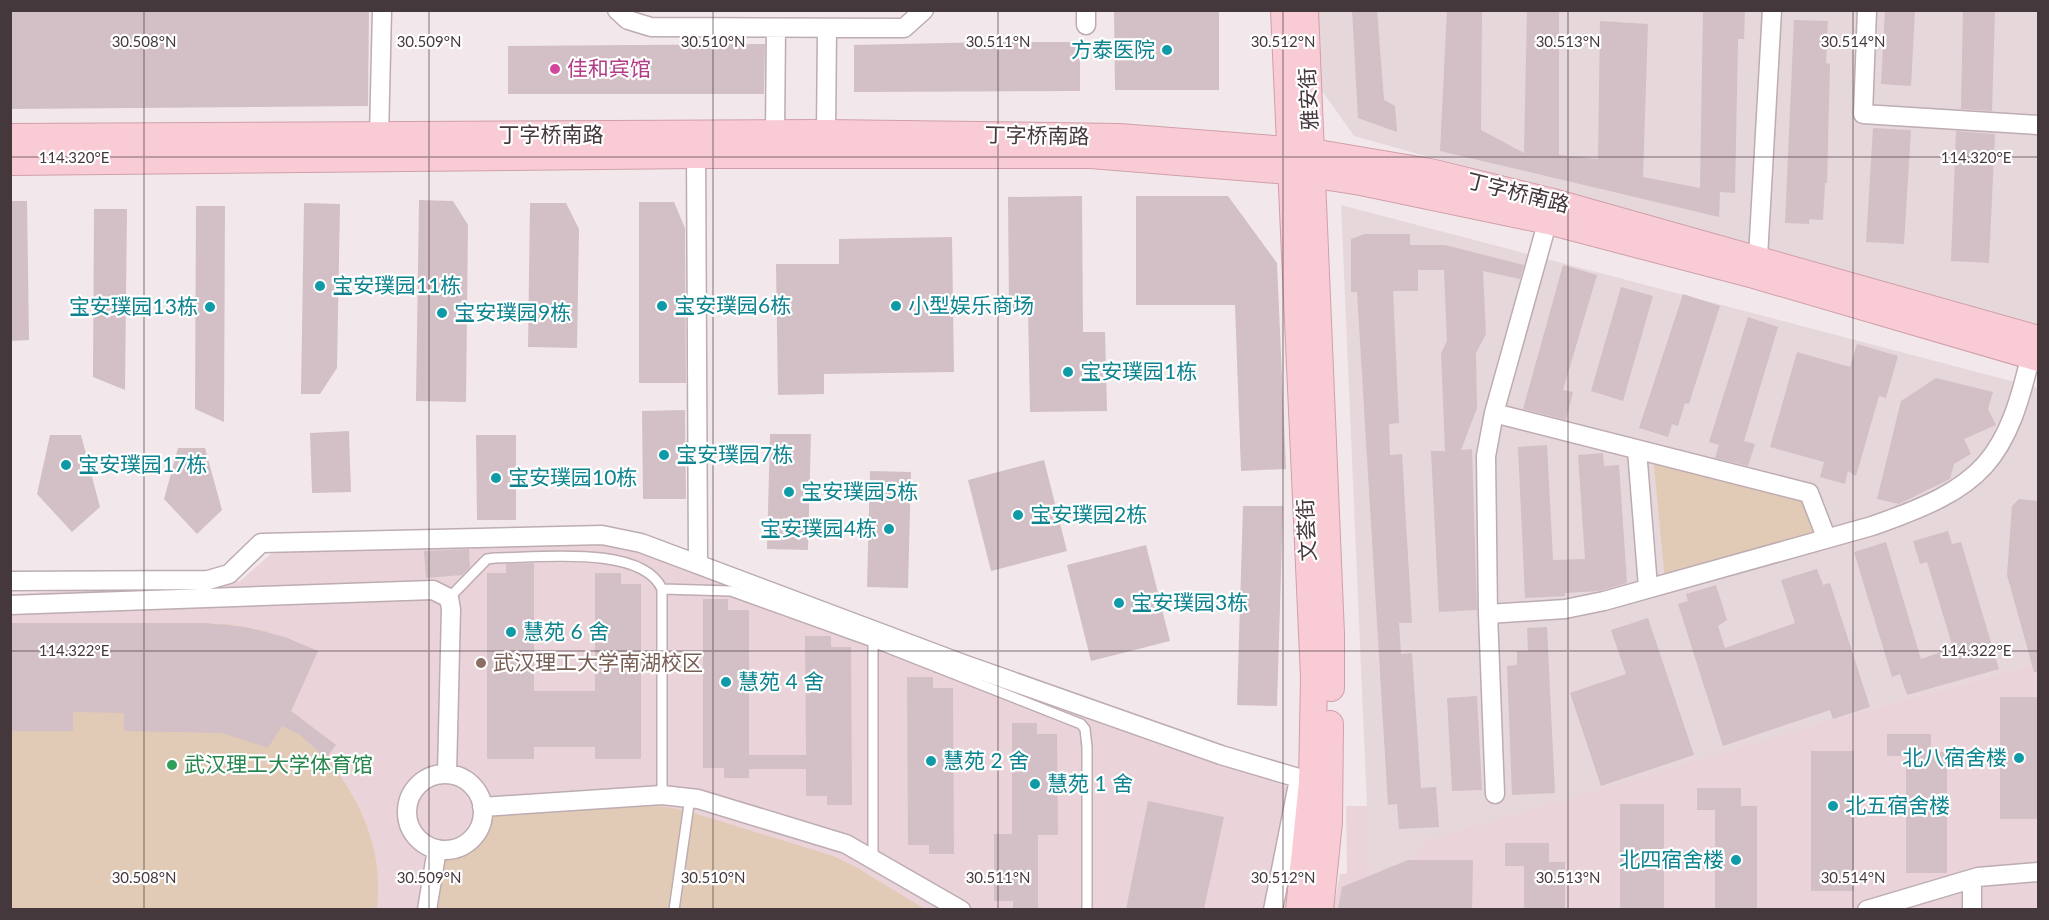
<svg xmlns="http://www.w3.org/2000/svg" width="2049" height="920" font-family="Lato,'Noto Sans SC',sans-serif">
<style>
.residential{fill:#e6d7db}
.education{fill:#ead4d9}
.green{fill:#e2cbb6}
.building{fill:#d3bfc6}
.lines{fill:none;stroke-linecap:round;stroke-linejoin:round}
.service-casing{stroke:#bdacb1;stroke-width:12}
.minor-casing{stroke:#bdacb1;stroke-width:21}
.secondary-casing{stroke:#d09faa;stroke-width:28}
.service{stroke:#fff;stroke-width:9}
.minor{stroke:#fff;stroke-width:18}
.secondary{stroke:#f9ccd5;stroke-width:26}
.ticks{fill:none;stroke:#45383c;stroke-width:1.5;stroke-opacity:0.45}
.culture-dot{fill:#0f9aa8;stroke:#fff;stroke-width:2}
.hotel-dot{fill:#d1479c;stroke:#fff;stroke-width:2}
.education-dot{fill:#8d6e63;stroke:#fff;stroke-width:2}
.leisure-dot{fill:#2e9e5b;stroke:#fff;stroke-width:2}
.labels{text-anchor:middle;stroke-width:4.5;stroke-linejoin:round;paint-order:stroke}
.culture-label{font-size:21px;fill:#0d838f;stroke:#fff;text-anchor:start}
.hotel-label{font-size:21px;fill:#b23c85;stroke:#fff;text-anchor:start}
.street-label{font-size:21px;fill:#45383c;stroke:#fff}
.education-label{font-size:21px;fill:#785e54;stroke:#fff;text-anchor:start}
.leisure-label{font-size:21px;fill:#27864d;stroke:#fff;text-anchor:start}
.ticks-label{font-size:15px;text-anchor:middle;fill:#45383c;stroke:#fff;stroke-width:4.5;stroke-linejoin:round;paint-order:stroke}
</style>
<rect width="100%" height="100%" fill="#f2e8eb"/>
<path class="residential" d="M1319,11H2038V328L1354,136L1320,88Z
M1341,205L2038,388V663L1874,708L1414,858L1370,876Z"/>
<path class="education" d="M577,541L655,555L1302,792L1281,909L11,910V594L240,581L272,553Z
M2038,663V909L1333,910L1340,874H1347L1346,806H1368L1370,875L1414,858L1424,841L1874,708Z"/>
<path class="green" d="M1653,455L1809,493L1826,537L1665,582Z
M10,623L226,624L265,631L318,651L291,711L336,745L327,758C362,802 384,851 377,909H11Z
M660,806L684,810L833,856L854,866L925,909L437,910L445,857C472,853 485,839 494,814Z"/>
<path class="building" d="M10,10H369L368,106L10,109Z
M1114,10H1219V90H1115Z
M1352,10H1377L1384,100L1395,106L1397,132L1358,118Z
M1447,10H1482L1481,130L1524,153L1527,10H1559V155L1598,159L1600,21L1648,24L1643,177L1700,188L1703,10H1745L1744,39H1738L1735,193L1720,192L1719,217L1440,151Z
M1885,10H1915L1911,86L1881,84Z
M1963,10H1995L1992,111L1961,109Z
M1794,20L1828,21L1826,63L1830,64L1827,183H1825L1823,220L1809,219V224L1785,223Z
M990,42H1080V91L854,92V45Z
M765,44L764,94H508V46Z
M1873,128L1911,130L1904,244L1866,242Z
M1956,131L1995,134L1989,263L1951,261Z
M1082,196L1083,332H1105L1107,411L1030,412L1028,309H1009L1008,197Z
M1136,196H1228L1277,263L1286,469L1241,471L1235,305H1136Z
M419,200L453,201L468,225L466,402L416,401Z
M10,201H27L29,340L10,341Z
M639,202H674L685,228L686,383H639Z
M304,203L340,204L337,368L320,394H301Z
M530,203H566L579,229L577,348L528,347Z
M196,206H225L224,422L195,409Z
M94,209H127L125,390L93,377Z
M1365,234H1410V245H1445L1524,265L1520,279L1483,271L1486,334L1476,353L1477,408L1461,450L1472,449L1477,610L1439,612L1431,451H1445L1441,353L1447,341L1444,270H1418V291H1393L1399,423L1389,424L1390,455L1402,454L1412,623H1399L1401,654L1412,653L1421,788L1436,787L1439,827L1399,829L1397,804L1388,805L1357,292H1351V239Z
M952,237L954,372L824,374V394L778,395L776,264H839V239Z
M1563,265L1597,275L1563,390L1573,392L1566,420L1523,409Z
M1621,287L1653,296L1623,401L1591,391Z
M1683,294L1720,306L1689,404L1685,403L1678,426L1672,424L1668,437L1639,428Z
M1748,317L1778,327L1744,441L1755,444L1748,466L1715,458L1719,445L1709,442Z
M1857,344L1898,356L1886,398L1879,396L1856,476L1848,471L1845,484L1820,477L1824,462L1770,447L1797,352L1850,367Z
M1936,378L1993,392L1988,409L1996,425L1964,439L1971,454L1954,464L1950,479L1899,504L1877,499L1901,401Z
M685,410L686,499H643L642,411Z
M349,431L351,492L312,493L310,433Z
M770,434H811L808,550L767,549Z
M50,435H81L100,507L72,532L37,494Z
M476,435H516V520H477Z
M1547,445L1553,560L1585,559L1578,455L1603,453L1604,466L1619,465L1627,583L1599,591L1565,593V596L1525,598L1518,447Z
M178,448H205L222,510L197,534L164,499Z
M1044,460L1067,551L991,571L968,480Z
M870,471L911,472L908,588L867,587Z
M2019,499L2038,501V672H2034L2007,575L2012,506Z
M1243,506H1283L1277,706L1237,705Z
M1948,531L1952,544L1961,542L1999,669L1907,695L1900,674L1892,677L1854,552L1886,542L1921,659L1953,648L1927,562L1920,564L1913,541Z
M1146,545L1170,641L1091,661L1067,565Z
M469,549L470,567L462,575L426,578L424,551Z
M534,563V691H595V573H621V584H641V759H595V747H534V759H487V573H506V564Z
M1817,569L1823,585L1830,583L1870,707L1833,719L1830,710L1723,746L1678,604L1688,601L1686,594L1716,585L1727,620L1718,626L1725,648L1795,623L1781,580Z
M703,599H728V610H749V755H806L805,636H831V647H851L852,805H827V796H806V769H749V778H724V768H703Z
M1648,618L1694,755L1601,786L1570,693L1626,674L1611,630Z
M10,623H204L245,627L285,637L318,651L291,711L336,745L326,758L300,735L282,726L268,748L222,733L124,731V713L73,712V731H10Z
M1547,627L1555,793L1512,795L1507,666L1517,665V651H1528L1527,628Z
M907,677H933V688H953L954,854H929V845H908Z
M1477,696L1482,790L1452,791L1447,698Z
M2000,697H2038V819H2000Z
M1012,723H1037V734H1057L1058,835H1038V909H1013V901H994V834H1012Z
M1887,734H1931V752H1947V873H1906V756H1887Z
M1811,751H1854V891H1811Z
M1697,788H1741V806H1757V909H1715V810H1697Z
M1148,801L1224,817L1204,909H1126Z
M1620,804H1664V909H1620Z
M1505,843H1549V862H1565V909H1524V866H1505Z
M1408,860H1473L1472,909H1338L1342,887Z"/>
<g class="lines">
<defs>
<path id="service" d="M662,589L731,591L873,642L1081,724L1085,729L1087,747V910
M449,598L487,559L495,558C536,558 642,544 662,589V795
M873,642V857
M674,910L690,797"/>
<path id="minor" d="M617,10L628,20L651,27L904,28L924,10
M1867,10L1863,114L2038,125
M1086,25V10
M775,133L776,28
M826,133L827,28
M379,137L382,10
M696,145L698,564
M1758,257L1772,10
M1494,413L1809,493L1826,537
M1637,450L1648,587
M10,581L208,580L229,574L261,543L602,535L641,543L963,664L1221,755L1312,782
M10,605L433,590L449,598L451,609L447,774
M1488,614L1565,609L1604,601L1872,526C1984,487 2007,463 2033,345
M407 812a38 38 0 1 1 76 0a38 38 0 1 1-76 0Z
M1495,794L1488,614L1486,456L1494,413L1551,209
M482,807L662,795L698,799L846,844L961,910
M427,910L437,849
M1273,910L1299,779
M1867,910L1978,877L2038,872
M1972,910V879"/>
<path id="secondary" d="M1284,10L1314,677L1312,782L1299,910
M1305,10L1331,634V688
M10,137L826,133L1119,137L1312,152L1430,172L1553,202L2038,339
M10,162L696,155H1091L1289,171L1361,182L1548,221L1754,275L2038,358
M1320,910L1329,822L1330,724"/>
</defs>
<use href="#service" class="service-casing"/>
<use href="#minor" class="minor-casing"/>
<use href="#secondary" class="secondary-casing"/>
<use href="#service" class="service"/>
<use href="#minor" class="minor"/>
<use href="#secondary" class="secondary"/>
</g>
<path class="ticks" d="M144,10V910M429,10V910M713,10V910M998,10V910M1283,10V910M1568,10V910M1853,10V910M10,157H2038M10,651H2038"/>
<g class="culture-dot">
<circle cx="1167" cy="50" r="6"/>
<circle cx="320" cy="286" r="6"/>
<circle cx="662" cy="306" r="6"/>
<circle cx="896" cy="306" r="6"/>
<circle cx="210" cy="307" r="6"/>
<circle cx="442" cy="313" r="6"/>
<circle cx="1068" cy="372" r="6"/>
<circle cx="664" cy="455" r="6"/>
<circle cx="66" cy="465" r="6"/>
<circle cx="496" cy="478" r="6"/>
<circle cx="789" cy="492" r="6"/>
<circle cx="1018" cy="515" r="6"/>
<circle cx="889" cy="529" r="6"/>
<circle cx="1119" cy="603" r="6"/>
<circle cx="511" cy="632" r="6"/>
<circle cx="726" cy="682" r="6"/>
<circle cx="2019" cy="758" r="6"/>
<circle cx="931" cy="761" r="6"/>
<circle cx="1035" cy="784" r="6"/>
<circle cx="1833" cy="806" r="6"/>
<circle cx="1736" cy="860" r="6"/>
</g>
<circle class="hotel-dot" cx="555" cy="69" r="6"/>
<circle class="education-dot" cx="481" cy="663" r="6"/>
<circle class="leisure-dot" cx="172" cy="765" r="6"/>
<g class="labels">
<g class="culture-label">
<text x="1155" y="57" text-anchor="end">方泰医院</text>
<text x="332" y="293">宝安璞园11栋</text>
<text x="674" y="313">宝安璞园6栋</text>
<text x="908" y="313">小型娱乐商场</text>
<text x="198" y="314" text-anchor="end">宝安璞园13栋</text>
<text x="454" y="320">宝安璞园9栋</text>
<text x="1080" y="379">宝安璞园1栋</text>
<text x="676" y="462">宝安璞园7栋</text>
<text x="78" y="472">宝安璞园17栋</text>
<text x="508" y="485">宝安璞园10栋</text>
<text x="801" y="499">宝安璞园5栋</text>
<text x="1030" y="522">宝安璞园2栋</text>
<text x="877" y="536" text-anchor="end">宝安璞园4栋</text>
<text x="1131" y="610">宝安璞园3栋</text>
<text x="523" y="639">慧苑 6 舍</text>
<text x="738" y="689">慧苑 4 舍</text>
<text x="2007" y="765" text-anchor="end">北八宿舍楼</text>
<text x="943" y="768">慧苑 2 舍</text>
<text x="1047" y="791">慧苑 1 舍</text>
<text x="1845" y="813">北五宿舍楼</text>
<text x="1724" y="867" text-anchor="end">北四宿舍楼</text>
</g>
<g class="hotel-label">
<text x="567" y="76">佳和宾馆</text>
</g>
<g class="street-label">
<text transform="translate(1309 99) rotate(-93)" y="7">雅安街</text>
<text x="551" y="142">丁字桥南路</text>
<text transform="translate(1037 136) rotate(1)" y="7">丁字桥南路</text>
<text transform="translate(1518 193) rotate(14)" y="7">丁字桥南路</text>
<text transform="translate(1307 530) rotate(-93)" y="7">文荟街</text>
</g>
<g class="education-label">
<text x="493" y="670">武汉理工大学南湖校区</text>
</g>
<g class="leisure-label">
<text x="184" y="772">武汉理工大学体育馆</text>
</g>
</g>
<g class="ticks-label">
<text x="144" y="47">30.508°N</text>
<text x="429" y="47">30.509°N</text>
<text x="713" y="47">30.510°N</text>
<text x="998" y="47">30.511°N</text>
<text x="1283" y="47">30.512°N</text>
<text x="1568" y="47">30.513°N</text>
<text x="1853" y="47">30.514°N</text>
<text x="1976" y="163">114.320°E</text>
<text x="74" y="163">114.320°E</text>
<text x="1976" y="656">114.322°E</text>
<text x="74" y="656">114.322°E</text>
<text x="144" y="883">30.508°N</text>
<text x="429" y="883">30.509°N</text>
<text x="713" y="883">30.510°N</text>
<text x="998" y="883">30.511°N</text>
<text x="1283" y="883">30.512°N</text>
<text x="1568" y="883">30.513°N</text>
<text x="1853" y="883">30.514°N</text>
</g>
<rect width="2049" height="920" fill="none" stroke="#45383c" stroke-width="24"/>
</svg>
